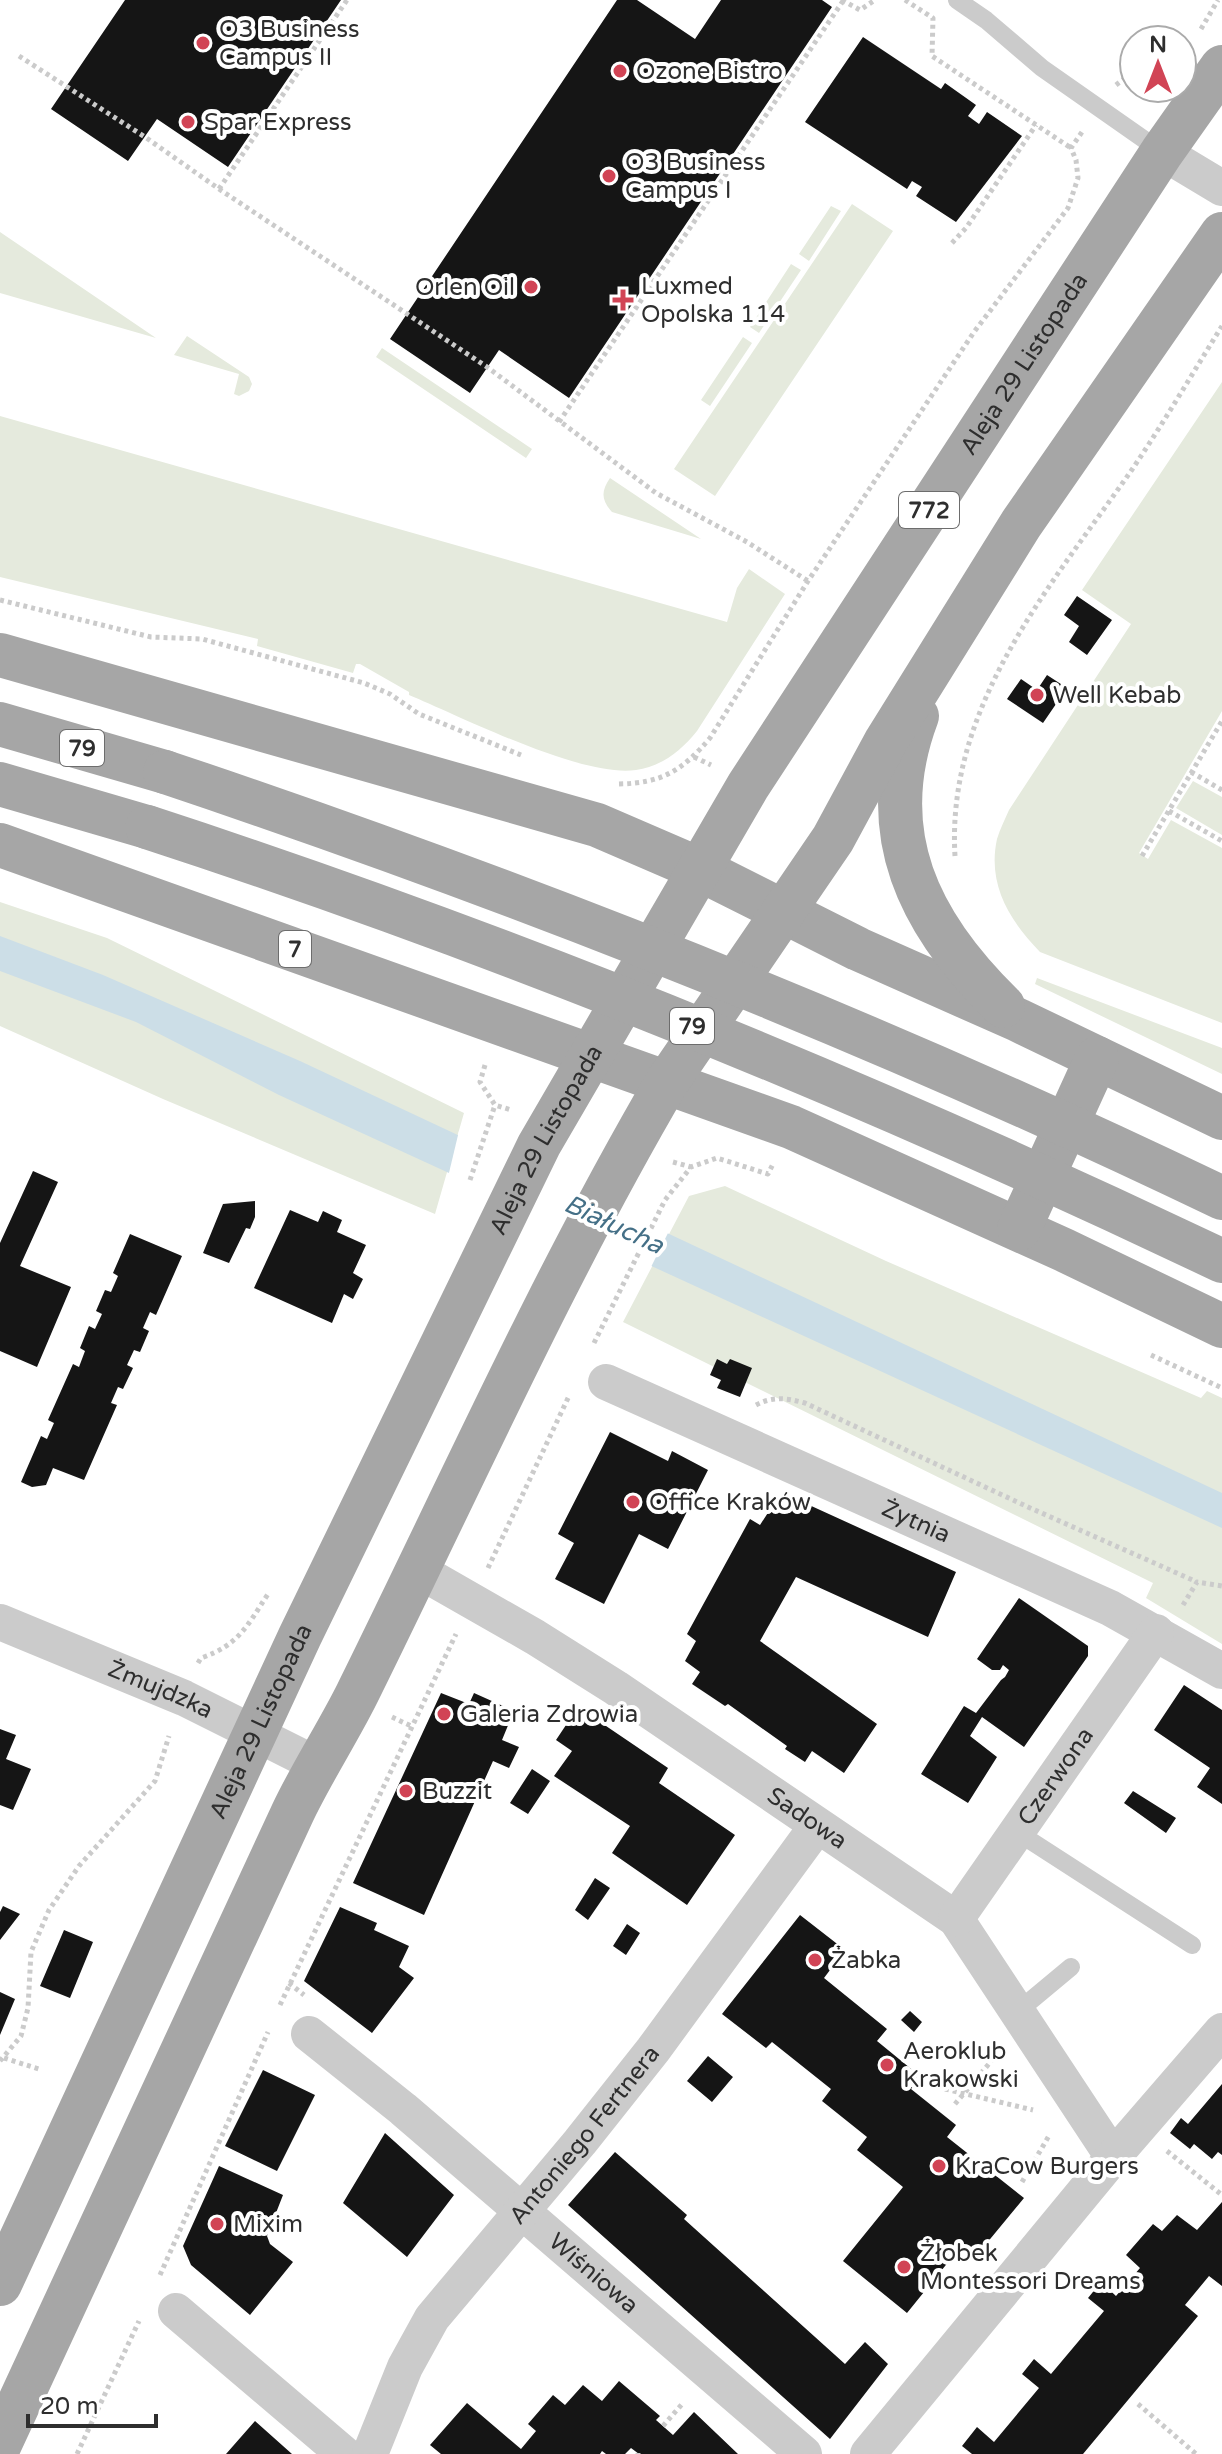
<svg xmlns="http://www.w3.org/2000/svg" width="1222" height="2454" font-family="'Varela Round',sans-serif">
<style>
.green{fill:#e5eadd}
.water{fill:#ccdee7}
.pier{fill:#fff}
.building{fill:#151515}
.lines{fill:none;stroke-linecap:round;stroke-linejoin:round}
.path{stroke:#cbcbcb;stroke-width:5;stroke-dasharray:4 4;stroke-linecap:butt}
.lane{stroke:#cbcbcb;stroke-width:18}
.street{stroke:#cbcbcb;stroke-width:36}
.primary{stroke:#a6a6a6;stroke-width:44}
.primary-bridge{stroke:#a6a6a6;stroke-width:44}
.poi-dot{fill:#d14455;stroke:#fff;stroke-width:3}
.labels{text-anchor:middle;stroke-width:8;stroke-linejoin:round;paint-order:stroke}
.shield{fill:#fff;stroke:#6d6d6d;stroke-width:2}
.shield-label{font-size:22px;font-weight:bold;fill:#2e2e2e}
.poi-label{font-size:24px;fill:#2e2e2e;stroke:#fff;text-anchor:start}
.street-label{font-size:24px;fill:#2e2e2e;stroke:#fff}
.water-label{font-size:26px;font-style:italic;fill:#457087;stroke:#fff}
</style>
<rect width="100%" height="100%" fill="#fff"/>
<path class="green" d="M852,204L893,231L715,496L674,469Z
M831,206L841,211L809,261L799,254Z
M0,232L156,338L0,293Z
M791,264L801,270L759,333L750,327Z
M187,336L249,377L252,384L249,391L239,396L234,394L239,374L174,355Z
M743,337L752,343L710,406L701,400Z
M382,348L532,449L526,458L376,357Z
M1222,382V711L1139,853L1148,859L1171,820L1222,848V1023L1040,952C1010,921 987,885 997,839C1000,829 1005,819 1009,810L1131,624L1082,590Z
M0,416L727,622L737,588L749,569L785,594L697,731C681,751 662,766 636,770C582,778 462,717 409,695V692L360,664H356L353,673L257,646L258,639L0,577Z
M610,478L701,539L612,512C601,500 601,491 610,478Z
M1193,781L1222,797V835L1176,808Z
M0,902L107,938L464,1113L435,1214L163,1099L0,1026Z
M1037,978L1222,1048V1074L1035,984Z
M725,1186L886,1261L1201,1398L1207,1391L1222,1398V1644L1146,1598L1153,1583L623,1322L689,1196Z"/>
<path class="water" d="M0,936L103,975L300,1061L1222,1493V1528L279,1095L136,1022L0,971Z"/>
<path class="pier" d="M459,1131L670,1229L650,1269L448,1177Z"/>
<path class="building" d="M125,0H341L228,167L157,119L128,161L51,109Z
M617,0H637L695,39L721,0H822L832,7L569,398L499,350L470,393L390,339Z
M863,37L941,89L945,83L976,105L968,116L979,124L987,112L1022,136L956,222L916,196L922,187L912,181L907,189L805,122Z
M1077,596L1112,620L1087,655L1069,642L1079,626L1064,615Z
M1047,675L1067,688L1043,723L1007,699L1021,679L1037,690Z
M33,1171L58,1182L20,1266L71,1287L37,1367L0,1351V1243Z
M255,1201V1217L250,1229L246,1228L229,1263L203,1253L223,1204Z
M290,1210L318,1222L323,1211L342,1220L337,1232L366,1245L353,1273L363,1279L353,1299L344,1294L332,1323L254,1288Z
M130,1234L182,1256L156,1315L150,1312L143,1328L149,1331L140,1352L134,1350L127,1365L133,1368L123,1389L118,1387L111,1403L117,1405L84,1480L53,1468L46,1485L32,1487L21,1482L41,1436L47,1439L54,1423L48,1420L73,1364L79,1367L85,1351L80,1348L89,1326L95,1329L102,1314L96,1311L105,1290L111,1292L118,1276L113,1273Z
M717,1359L727,1364L730,1359L752,1368L740,1397L717,1388L721,1380L710,1375Z
M610,1432L668,1461L672,1451L708,1470L668,1549L639,1534L604,1604L555,1579L574,1543L558,1534Z
M796,1499L956,1572L928,1637L796,1577L760,1641L877,1724L844,1773L812,1751L805,1762L785,1749L787,1746L728,1704L725,1706L692,1684L700,1672L685,1661L696,1641L687,1634L750,1519L760,1525L773,1505L790,1513Z
M1019,1598L1088,1646V1656L1024,1747L982,1717L970,1736L997,1757L968,1803L921,1774L964,1706L976,1713L1001,1680L1005,1677L1009,1670L1003,1665L1000,1670H992L977,1659Z
M1184,1685L1222,1710V1804L1197,1787L1210,1768L1154,1730Z
M441,1693L469,1704L474,1693L503,1706L498,1718L509,1723L502,1740L519,1747L509,1768L493,1761L424,1915L353,1883Z
M578,1707L668,1768L659,1783L735,1835L687,1905L612,1853L630,1826L554,1776L572,1751L556,1740Z
M0,1729L16,1735L6,1759L31,1769L13,1810L0,1805Z
M532,1769L550,1781L528,1814L510,1803Z
M1133,1791L1176,1818L1166,1833L1124,1803Z
M595,1878L610,1888L588,1920L575,1910Z
M3,1906L20,1914L0,1940V1912Z
M340,1907L377,1923L374,1930L409,1946L399,1967L414,1978L372,2033L304,1981Z
M800,1915L845,1950L824,1978L887,2029L877,2041L921,2077L911,2089L956,2125L947,2137L1024,2198L972,2261L958,2250L907,2313L843,2261L903,2187L857,2150L867,2137L822,2101L831,2089L772,2042L766,2048L722,2014Z
M627,1924L640,1933L626,1955L613,1946Z
M64,1930L93,1942L70,1998L40,1986Z
M0,1992L15,1999L0,2035Z
M910,2011L922,2022L914,2032L901,2020Z
M708,2056L733,2077L712,2102L687,2081Z
M263,2070L315,2095L277,2171L225,2146Z
M1222,2084V2155L1218,2152L1212,2159L1194,2144L1190,2149L1170,2133L1181,2118L1188,2124Z
M385,2133L454,2195L407,2257L343,2203Z
M615,2152L687,2215L684,2219L845,2364L865,2342L888,2364L830,2439L568,2205Z
M219,2166L283,2195L267,2236L270,2244L293,2262L250,2315L191,2265L183,2246Z
M1222,2202V2286L1209,2276L1185,2305L1198,2316L1083,2454H972L962,2446L977,2427L994,2442L1039,2388L1022,2374L1034,2359L1051,2374L1104,2311L1088,2298L1101,2282L1116,2296L1140,2268L1126,2255L1153,2224L1162,2231L1177,2215L1197,2230Z
M619,2381L660,2416L656,2420L673,2435L694,2412L738,2454H639L631,2448L625,2454H606L602,2451L600,2454H441L430,2445L467,2403L521,2449L536,2431L528,2424L553,2395L565,2405L583,2385L602,2401Z
M255,2421L292,2454H226Z"/>
<g class="lines">
<path class="path" d="M842,0L860,10L875,0
M905,0L933,18L932,56L1071,148
M1201,29L1218,0
M19,56L145,137L219,189L487,367L656,493L747,542L808,581
M1116,85L1134,71
M219,189L347,0
M952,243L966,228L1036,125
M559,422L843,1
M0,600L151,637L202,639L364,683L390,694L419,714L521,755
M694,757L711,765
M1191,772L1222,790
M619,784C662,783 682,771 710,738L808,581L974,332L1068,208L1078,178L1076,160L1071,148L1082,132
M1169,811L1222,841
M955,856C946,706 1050,587 1131,471C1163,424 1192,374 1222,326
M1142,856L1222,721
M485,1065L480,1082L495,1105L511,1110
M673,1162L691,1167
M470,1180L495,1105
M594,1343L665,1200L691,1167L717,1158L768,1174L773,1164
M1151,1355L1222,1388
M756,1405C773,1396 787,1398 805,1403L1028,1507L1197,1582
M488,1568L569,1396
M1183,1605L1197,1582L1222,1586
M198,1663L201,1658C239,1645 247,1626 268,1594
M392,1717L411,1726
M289,1983L304,1995
M280,2005L456,1634
M4,2058L42,2070
M0,2061L21,2036L28,2008L31,1952L49,1910L79,1866L155,1781L169,1736
M945,2089L1033,2110
M955,2104L998,2053
M1167,2151L1222,2195
M1022,2182L1050,2134
M160,2275L268,2032
M1138,2404L1196,2454
M663,2426L683,2403
M77,2454L139,2321
M638,2454V2453"/>
<path class="lane" d="M957,0L986,20L1042,68L1162,152
M1017,1832L1192,1945
M1017,2012L1071,1967"/>
<g class="street">
<path d="M1162,152L1222,188"/>
<path id="s1" d="M606,1382L1110,1608L1222,1671"/>
<path id="s2" d="M416,1569L535,1637L616,1688L956,1919L1113,2157"/>
<path id="s3" d="M0,1622L184,1698L316,1764"/>
<path id="s4" d="M956,1919L1156,1632"/>
<path id="s5" d="M309,2034L403,2109L804,2454"/>
<path d="M176,2311L344,2454"/>
<path id="s6" d="M370,2454L405,2367L432,2318L580,2142L653,2050L817,1826"/>
<path d="M868,2454L1113,2157L1222,2031"/>
</g>
<g class="primary">
<path d="M0,655L597,825L699,869L858,949L1018,1020L1222,1118"/>
<path d="M917,716C873,833 919,924 1003,1006"/>
<path d="M0,724L165,772"/>
<path d="M0,784L147,827"/>
<path d="M0,845L791,1127L1064,1250L1222,1326"/>
<path d="M1019,1229L1097,1058"/>
<path id="s7" d="M0,2284L300,1636L539,1145L748,786L1162,152L1222,67"/>
<path d="M0,2444L293,1812C312,1772 337,1734 357,1694C458,1490 551,1280 667,1082L833,839L886,741L1021,524L1222,234"/>
</g>
<path class="primary-bridge" d="M165,772C526,893 879,1033 1222,1198
M147,827C515,947 873,1094 1222,1261"/>
</g>
<g class="poi-dot">
<circle cx="203" cy="43" r="8"/>
<circle cx="620" cy="71" r="8"/>
<circle cx="188" cy="122" r="8"/>
<circle cx="609" cy="176" r="8"/>
<circle cx="531" cy="287" r="8"/>
<path d="M619 288h8v8h8v8h-8v8h-8v-8h-8v-8h8z"/>
<circle cx="1037" cy="695" r="8"/>
<circle cx="633" cy="1502" r="8"/>
<circle cx="444" cy="1714" r="8"/>
<circle cx="406" cy="1791" r="8"/>
<circle cx="815" cy="1960" r="8"/>
<circle cx="887" cy="2065" r="8"/>
<circle cx="939" cy="2166" r="8"/>
<circle cx="217" cy="2224" r="8"/>
<circle cx="904" cy="2267" r="8"/>
</g>
<g class="labels">
<g class="shield">
<rect x="899" y="492" width="60" height="36" rx="6"/>
<rect x="60" y="730" width="44" height="36" rx="6"/>
<rect x="279" y="931" width="32" height="36" rx="6"/>
<rect x="670" y="1008" width="44" height="36" rx="6"/>
</g>
<g class="shield-label">
<text x="929" y="518">772</text>
<text x="82" y="756">79</text>
<text x="295" y="957">7</text>
<text x="692" y="1034">79</text>
</g>
<g class="poi-label">
<text x="219" y="37">O3 Business<tspan x="219" dy="28">Campus II</tspan></text>
<text x="636" y="79">Ozone Bistro</text>
<text x="204" y="130">Spar Express</text>
<text x="625" y="170">O3 Business<tspan x="625" dy="28">Campus I</tspan></text>
<text x="641" y="294">Luxmed<tspan x="641" dy="28">Opolska 114</tspan></text>
<text x="515" y="295" text-anchor="end">Orlen Oil</text>
<text x="1053" y="703">Well Kebab</text>
<text x="649" y="1510">Office Kraków</text>
<text x="460" y="1722">Galeria Zdrowia</text>
<text x="422" y="1799">Buzzit</text>
<text x="831" y="1968">Żabka</text>
<text x="903" y="2059">Aeroklub<tspan x="903" dy="28">Krakowski</tspan></text>
<text x="955" y="2174">KraCow Burgers</text>
<text x="233" y="2232">Mixim</text>
<text x="920" y="2261">Żłobek<tspan x="920" dy="28">Montessori Dreams</tspan></text>
</g>
<g class="street-label">
<text dy="8" stroke="none"><textPath href="#s7" startOffset="2180">Aleja 29 Listopada</textPath></text>
<text dy="8" stroke="none"><textPath href="#s7" startOffset="1268">Aleja 29 Listopada</textPath></text>
<text dy="8" stroke="none"><textPath href="#s1" startOffset="340">Żytnia</textPath></text>
<text dy="8" stroke="none"><textPath href="#s3" startOffset="174">Żmujdzka</textPath></text>
<text dy="8" stroke="none"><textPath href="#s7" startOffset="620">Aleja 29 Listopada</textPath></text>
<text dy="8" stroke="none"><textPath href="#s4" startOffset="174">Czerwona</textPath></text>
<text dy="8" stroke="none"><textPath href="#s2" startOffset="464">Sadowa</textPath></text>
<text dy="8" stroke="none"><textPath href="#s6" startOffset="388">Antoniego Fertnera</textPath></text>
<text dy="8" stroke="none"><textPath href="#s5" startOffset="372">Wiśniowa</textPath></text>
</g>
<g class="water-label">
<text transform="translate(614 1224) rotate(25)" y="9">Białucha</text>
</g>
</g>
<g transform="translate(1158 64)"><circle r="38" fill="#ffffff" stroke="#ababab" stroke-width="2"/>
<path d="M0-6L14 30L0 20L-14 30Z" fill="#d14455"/>
<text y="-12" font-size="22" font-weight="bold" text-anchor="middle" fill="#2e2e2e">N</text>
</g>
<path d="M28 2414v12h128v-12" fill="none" stroke="#2e2e2e" stroke-width="4"/>
<text x="40" y="2414" font-size="24" fill="#2e2e2e" stroke="#ffffff" stroke-width="6" paint-order="stroke">20 m</text>
</svg>
